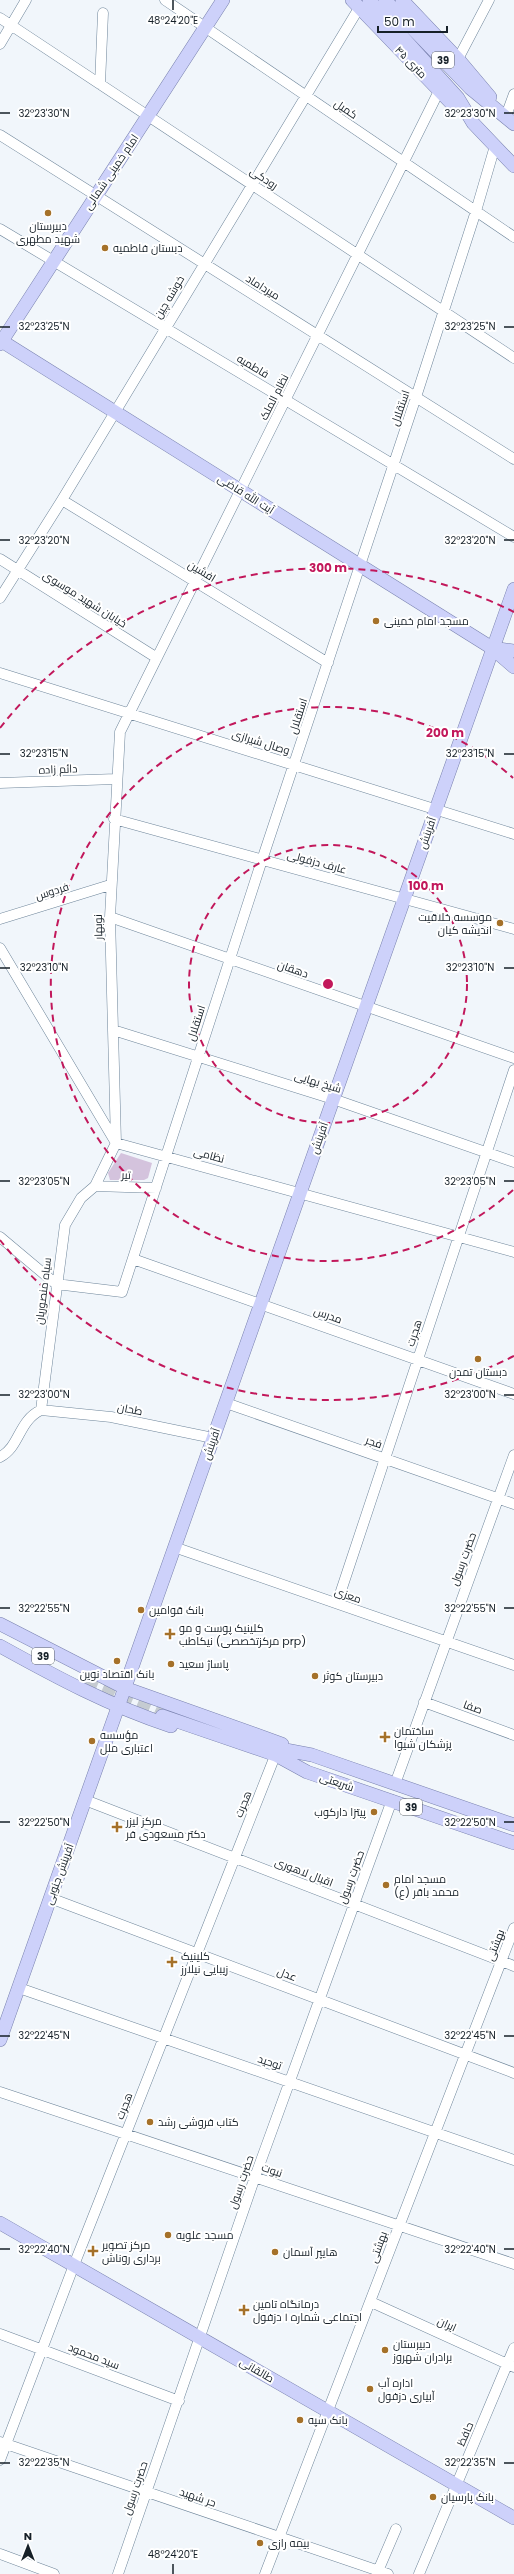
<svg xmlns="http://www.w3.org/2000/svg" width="514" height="2574" font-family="Poppins,Cairo,sans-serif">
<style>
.green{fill:#d4c3dd}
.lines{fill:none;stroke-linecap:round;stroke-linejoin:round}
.major-tunnel{stroke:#c5cbd1;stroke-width:13;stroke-dasharray:13 6;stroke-linecap:butt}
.minor-casing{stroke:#6e859a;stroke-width:11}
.major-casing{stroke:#7880ae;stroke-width:14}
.minor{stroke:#fff;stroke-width:10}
.major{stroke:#cdd1fa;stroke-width:13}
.ticks{fill:none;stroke:#162028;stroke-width:1.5}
.ring{fill:none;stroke:#c2185b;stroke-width:2;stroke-dasharray:7 5}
.poi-dot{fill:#a57129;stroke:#fff;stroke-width:1.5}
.labels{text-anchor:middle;stroke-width:4;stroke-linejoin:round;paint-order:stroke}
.shield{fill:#fff;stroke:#5c6368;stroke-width:1}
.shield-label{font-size:10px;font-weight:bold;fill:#162028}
.street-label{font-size:11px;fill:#162028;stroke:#fff}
.poi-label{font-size:11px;fill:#162028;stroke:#fff;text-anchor:start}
.ticks-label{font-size:10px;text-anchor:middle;fill:#162028;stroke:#fff;stroke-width:4;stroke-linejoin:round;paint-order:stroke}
.centre{fill:#c2185b;stroke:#fff;stroke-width:2}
.ring-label{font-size:12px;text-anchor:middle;font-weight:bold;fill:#c2185b;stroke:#fff;stroke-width:4;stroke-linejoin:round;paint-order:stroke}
</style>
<rect width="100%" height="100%" fill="#f1f6fb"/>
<path class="green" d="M121,1153L152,1163L148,1178L144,1180H110L108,1173Z"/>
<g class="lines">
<path class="major-tunnel" d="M86,1679L164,1712"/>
<defs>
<path id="minor" d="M165,0L514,237
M0,18L514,358
M0,44L26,0
M458,59L489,0
M100,84L103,13
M506,116L514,94
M0,135L514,459
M0,229L514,537
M62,500L328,663
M0,559L157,658
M0,598L62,500L359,8
M0,673L514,834
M0,783L116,779
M114,819L514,929
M110,917L514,1058
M0,919L110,885
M0,948L116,1143L514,1252
M113,1030L333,1099L514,1162
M95,1186L156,1188
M0,1237L56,1284L122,1292L262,860L416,397L476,211L495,146
M133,1259L514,1394
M226,1403L514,1504
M41,1410L65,1225L81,1198L95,1186L116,1143L110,917L120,732L439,91
M0,1457C20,1447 18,1421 41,1410L111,1417L213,1438
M174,1547L514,1665
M337,1603L514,1070
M424,1702L514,1735
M395,1784L514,1455
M85,1800L514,1966
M50,1898L514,2073
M19,1988L514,2160
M0,2092L514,2264
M371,2302L514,2367
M0,2334L179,2401
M0,2442L388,2574
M0,2460L74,2265L273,1761
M0,2554L54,2574
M378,2571L396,2529
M118,2574L255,2177L392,1800
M265,2574L514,1928
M419,2574L514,2348"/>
<path id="major" d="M352,0L452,104
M369,0L458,98L473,123L514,166
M385,0L470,88L514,124
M402,0L458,59L490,97
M0,340L492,648L514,667
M0,344L223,0
M492,648L514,651
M0,1624L125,1688L282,1744
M0,1646C56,1677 110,1706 171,1726
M162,1716L276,1755L307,1772L514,1843
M270,1747L312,1755L514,1825
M0,2040L514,589
M0,2223L514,2518"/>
</defs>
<use href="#minor" class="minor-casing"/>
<use href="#major" class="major-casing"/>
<use href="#minor" class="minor"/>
<use href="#major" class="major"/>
</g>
<path class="ticks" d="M173,0V10M0,113H10M504,113H514M0,327H10M504,327H514M0,540H10M504,540H514M0,754H10M504,754H514M0,968H10M504,968H514M0,1181H10M504,1181H514M0,1395H10M504,1395H514M0,1608H10M504,1608H514M0,1822H10M504,1822H514M0,2036H10M504,2036H514M0,2249H10M504,2249H514M0,2463H10M504,2463H514M173,2564V2574"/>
<g class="ring">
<circle cx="328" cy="984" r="139"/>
<path d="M513 1190A277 277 0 1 1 513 778"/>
<path d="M514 1356A416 416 0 0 1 0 1240M0 728A416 416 0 0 1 514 612"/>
</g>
<g class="poi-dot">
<circle cx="48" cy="213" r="4"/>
<circle cx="105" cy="248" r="4"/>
<circle cx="376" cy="621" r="4"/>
<circle cx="500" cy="923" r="4"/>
<circle cx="478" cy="1359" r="4"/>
<circle cx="141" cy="1610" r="4"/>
<path d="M168 1628h4v4h4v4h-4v4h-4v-4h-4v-4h4z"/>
<circle cx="117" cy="1661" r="4"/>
<circle cx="171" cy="1664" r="4"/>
<circle cx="315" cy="1676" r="4"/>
<path d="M383 1731h4v4h4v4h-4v4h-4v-4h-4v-4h4z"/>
<circle cx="92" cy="1741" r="4"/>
<circle cx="374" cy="1812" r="4"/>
<path d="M115 1821h4v4h4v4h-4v4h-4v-4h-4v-4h4z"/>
<circle cx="386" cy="1885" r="4"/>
<path d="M170 1956h4v4h4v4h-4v4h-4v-4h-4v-4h4z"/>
<circle cx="150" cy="2122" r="4"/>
<circle cx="168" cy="2235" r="4"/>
<path d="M91 2245h4v4h4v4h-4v4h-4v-4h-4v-4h4z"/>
<circle cx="275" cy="2252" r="4"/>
<path d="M242 2304h4v4h4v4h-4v4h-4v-4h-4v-4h4z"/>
<circle cx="385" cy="2350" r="4"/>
<circle cx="370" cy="2389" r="4"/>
<circle cx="300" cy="2420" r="4"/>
<circle cx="433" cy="2497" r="4"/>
<circle cx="260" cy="2543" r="4"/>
</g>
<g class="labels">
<g class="shield">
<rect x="432" y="52" width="22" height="16" rx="3"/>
<rect x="32" y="1648" width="22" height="16" rx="3"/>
<rect x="400" y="1799" width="22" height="16" rx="3"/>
</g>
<g class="shield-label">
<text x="443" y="64">39</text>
<text x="43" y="1660">39</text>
<text x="411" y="1811">39</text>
</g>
<g class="street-label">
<text transform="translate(411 62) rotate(46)" y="4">۴۵ متری</text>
<text transform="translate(346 109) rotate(34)" y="4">کمیل</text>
<text transform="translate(111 172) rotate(-56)" y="4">امام خمینی شمالی</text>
<text transform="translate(264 178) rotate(33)" y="4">رودکی</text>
<text transform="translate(263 287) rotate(32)" y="4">میرداماد</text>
<text transform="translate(169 297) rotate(-59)" y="4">خوشه چین</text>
<text transform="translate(253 366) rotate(31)" y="4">فاطمیه</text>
<text transform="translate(274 397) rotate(-63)" y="4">نظام الملک</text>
<text transform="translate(400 408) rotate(-71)" y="4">استقلال</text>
<text transform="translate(246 494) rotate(32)" y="4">آیت الله قاضی</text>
<text transform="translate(202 571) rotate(31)" y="4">افشین</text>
<text transform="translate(85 599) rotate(32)" y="4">خیابان شهید موسوی</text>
<text transform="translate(298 716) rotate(-72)" y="4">استقلال</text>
<text transform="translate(261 742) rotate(17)" y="4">وصال شیرازی</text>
<text transform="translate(58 769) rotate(-2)" y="4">دائم زاده</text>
<text transform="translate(427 833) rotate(-71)" y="4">آفرینش</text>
<text transform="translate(317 862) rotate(15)" y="4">عارف دزفولی</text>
<text transform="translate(52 891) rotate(-17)" y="4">فردوس</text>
<text transform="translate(98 927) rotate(-91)" y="4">نوبهار</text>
<text transform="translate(293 969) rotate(19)" y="4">دهقان</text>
<text transform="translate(196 1023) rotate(-72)" y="4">استقلال</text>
<text transform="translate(318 1082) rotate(17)" y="4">شیخ بهایی</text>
<text transform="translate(319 1138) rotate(-71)" y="4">آفرینش</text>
<text transform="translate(209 1155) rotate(15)" y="4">نظامی</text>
<text transform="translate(126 1175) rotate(2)" y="4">تیر</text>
<text transform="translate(43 1291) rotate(-83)" y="4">سیاه منصوریان</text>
<text transform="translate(328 1315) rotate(20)" y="4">مدرس</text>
<text transform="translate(414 1333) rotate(-72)" y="4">هجرت</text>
<text transform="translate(130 1409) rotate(11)" y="4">طحان</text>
<text transform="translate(374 1442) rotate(19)" y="4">فجر</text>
<text transform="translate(211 1444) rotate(-71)" y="4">آفرینش</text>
<text transform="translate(463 1559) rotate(-70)" y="4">حضرت رسول</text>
<text transform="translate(348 1595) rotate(19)" y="4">معزی</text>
<text transform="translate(473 1707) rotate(20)" y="4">صفا</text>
<text transform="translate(337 1782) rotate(19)" y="4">شریعتی</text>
<text transform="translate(243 1804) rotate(-68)" y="4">هجرت</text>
<text transform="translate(304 1872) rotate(21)" y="4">اقبال لاهوری</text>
<text transform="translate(59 1874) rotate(-70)" y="4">آفرینش جنوبی</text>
<text transform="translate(351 1877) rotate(-70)" y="4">حضرت رسول</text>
<text transform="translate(495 1945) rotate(-69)" y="4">بهشتی</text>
<text transform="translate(287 1974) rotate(21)" y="4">عدل</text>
<text transform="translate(270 2062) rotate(19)" y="4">توحید</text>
<text transform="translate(124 2106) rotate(-69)" y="4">هجرت</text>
<text transform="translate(272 2170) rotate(19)" y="4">نبوت</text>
<text transform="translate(241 2182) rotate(-71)" y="4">حضرت رسول</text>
<text transform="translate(378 2247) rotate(-70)" y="4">بهشتی</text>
<text transform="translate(447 2324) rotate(24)" y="4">ایران</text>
<text transform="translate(94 2356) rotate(21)" y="4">سید محمود</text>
<text transform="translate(257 2370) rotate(30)" y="4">طالقانی</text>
<text transform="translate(465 2434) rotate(-67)" y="4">حافظ</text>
<text transform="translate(135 2488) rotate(-71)" y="4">حضرت رسول</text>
<text transform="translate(198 2497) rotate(19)" y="4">حر شهید</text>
</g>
<g class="poi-label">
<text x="48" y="230" text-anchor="middle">دبیرستان<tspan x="48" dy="13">شهید مطهری</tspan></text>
<text x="113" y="252">دبستان فاطمیه</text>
<text x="384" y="625">مسجد امام خمینی</text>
<text x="492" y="921" text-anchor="end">موسسه خلاقیت<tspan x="492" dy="13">اندیشه کیان</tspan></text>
<text x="478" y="1376" text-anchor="middle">دبستان تمدن</text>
<text x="149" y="1614">بانک قوامین</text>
<text x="179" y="1632">کلینیک پوست و مو<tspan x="179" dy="13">نیکاطب (مرکزتخصصی prp)</tspan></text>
<text x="179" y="1668">پاساژ سعید</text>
<text x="117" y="1678" text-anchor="middle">بانک اقتصاد نوین</text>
<text x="323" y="1680">دبیرستان کوثر</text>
<text x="394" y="1735">ساختمان<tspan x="394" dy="13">پزشکان شیوا</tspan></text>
<text x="100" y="1739">مؤسسه<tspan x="100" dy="13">اعتباری ملل</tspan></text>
<text x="366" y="1816" text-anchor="end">پیتزا دارکوب</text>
<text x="126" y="1825">مرکز لیزر<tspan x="126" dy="13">دکتر مسعودی فر</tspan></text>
<text x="394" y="1883">مسجد امام<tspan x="394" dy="13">محمد باقر (ع)</tspan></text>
<text x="181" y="1960">کلینیک<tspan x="181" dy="13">زیبایی نیلارز</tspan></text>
<text x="158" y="2126">کتاب فروشی رشد</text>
<text x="176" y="2239">مسجد علویه</text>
<text x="102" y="2249">مرکز تصویر<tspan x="102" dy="13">برداری روناش</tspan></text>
<text x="283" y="2256">هایپر آسمان</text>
<text x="253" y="2308">درمانگاه تامین<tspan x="253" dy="13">اجتماعی شماره ۱ دزفول</tspan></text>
<text x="393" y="2348">دبیرستان<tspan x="393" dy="13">برادران شهروز</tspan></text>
<text x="378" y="2387">اداره آب<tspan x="378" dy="13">آبیاری دزفول</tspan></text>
<text x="308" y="2424">بانک سپه</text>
<text x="441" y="2501">بانک پارسیان</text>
<text x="268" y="2547">بیمه رازی</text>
</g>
</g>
<g class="ticks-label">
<text x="173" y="24">48°24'20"E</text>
<text x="44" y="117">32°23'30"N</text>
<text x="470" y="117">32°23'30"N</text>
<text x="44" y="330">32°23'25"N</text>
<text x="470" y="330">32°23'25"N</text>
<text x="44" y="544">32°23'20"N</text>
<text x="470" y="544">32°23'20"N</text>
<text x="44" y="757">32°23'15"N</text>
<text x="470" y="757">32°23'15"N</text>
<text x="44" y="971">32°23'10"N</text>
<text x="470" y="971">32°23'10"N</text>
<text x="44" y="1185">32°23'05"N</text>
<text x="470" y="1185">32°23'05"N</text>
<text x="44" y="1398">32°23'00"N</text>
<text x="470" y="1398">32°23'00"N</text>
<text x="44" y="1612">32°22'55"N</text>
<text x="470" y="1612">32°22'55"N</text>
<text x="44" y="1826">32°22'50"N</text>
<text x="470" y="1826">32°22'50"N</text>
<text x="44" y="2039">32°22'45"N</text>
<text x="470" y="2039">32°22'45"N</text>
<text x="44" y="2253">32°22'40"N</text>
<text x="470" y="2253">32°22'40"N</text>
<text x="44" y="2466">32°22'35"N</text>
<text x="470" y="2466">32°22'35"N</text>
<text x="173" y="2558">48°24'20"E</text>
</g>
<circle cx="328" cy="984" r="6" class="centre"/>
<g class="ring-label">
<text x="328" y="572">300 m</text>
<text x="445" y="737">200 m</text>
<text x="426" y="890">100 m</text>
</g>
<g transform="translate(28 2546)" stroke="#ffffff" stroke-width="3" paint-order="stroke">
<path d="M0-3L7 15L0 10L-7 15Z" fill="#162028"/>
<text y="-6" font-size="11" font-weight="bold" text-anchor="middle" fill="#162028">N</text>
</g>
<path d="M378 26v6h69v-6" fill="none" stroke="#162028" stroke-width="2"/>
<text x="384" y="26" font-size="12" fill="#162028" stroke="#ffffff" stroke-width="3" paint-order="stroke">50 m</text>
</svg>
